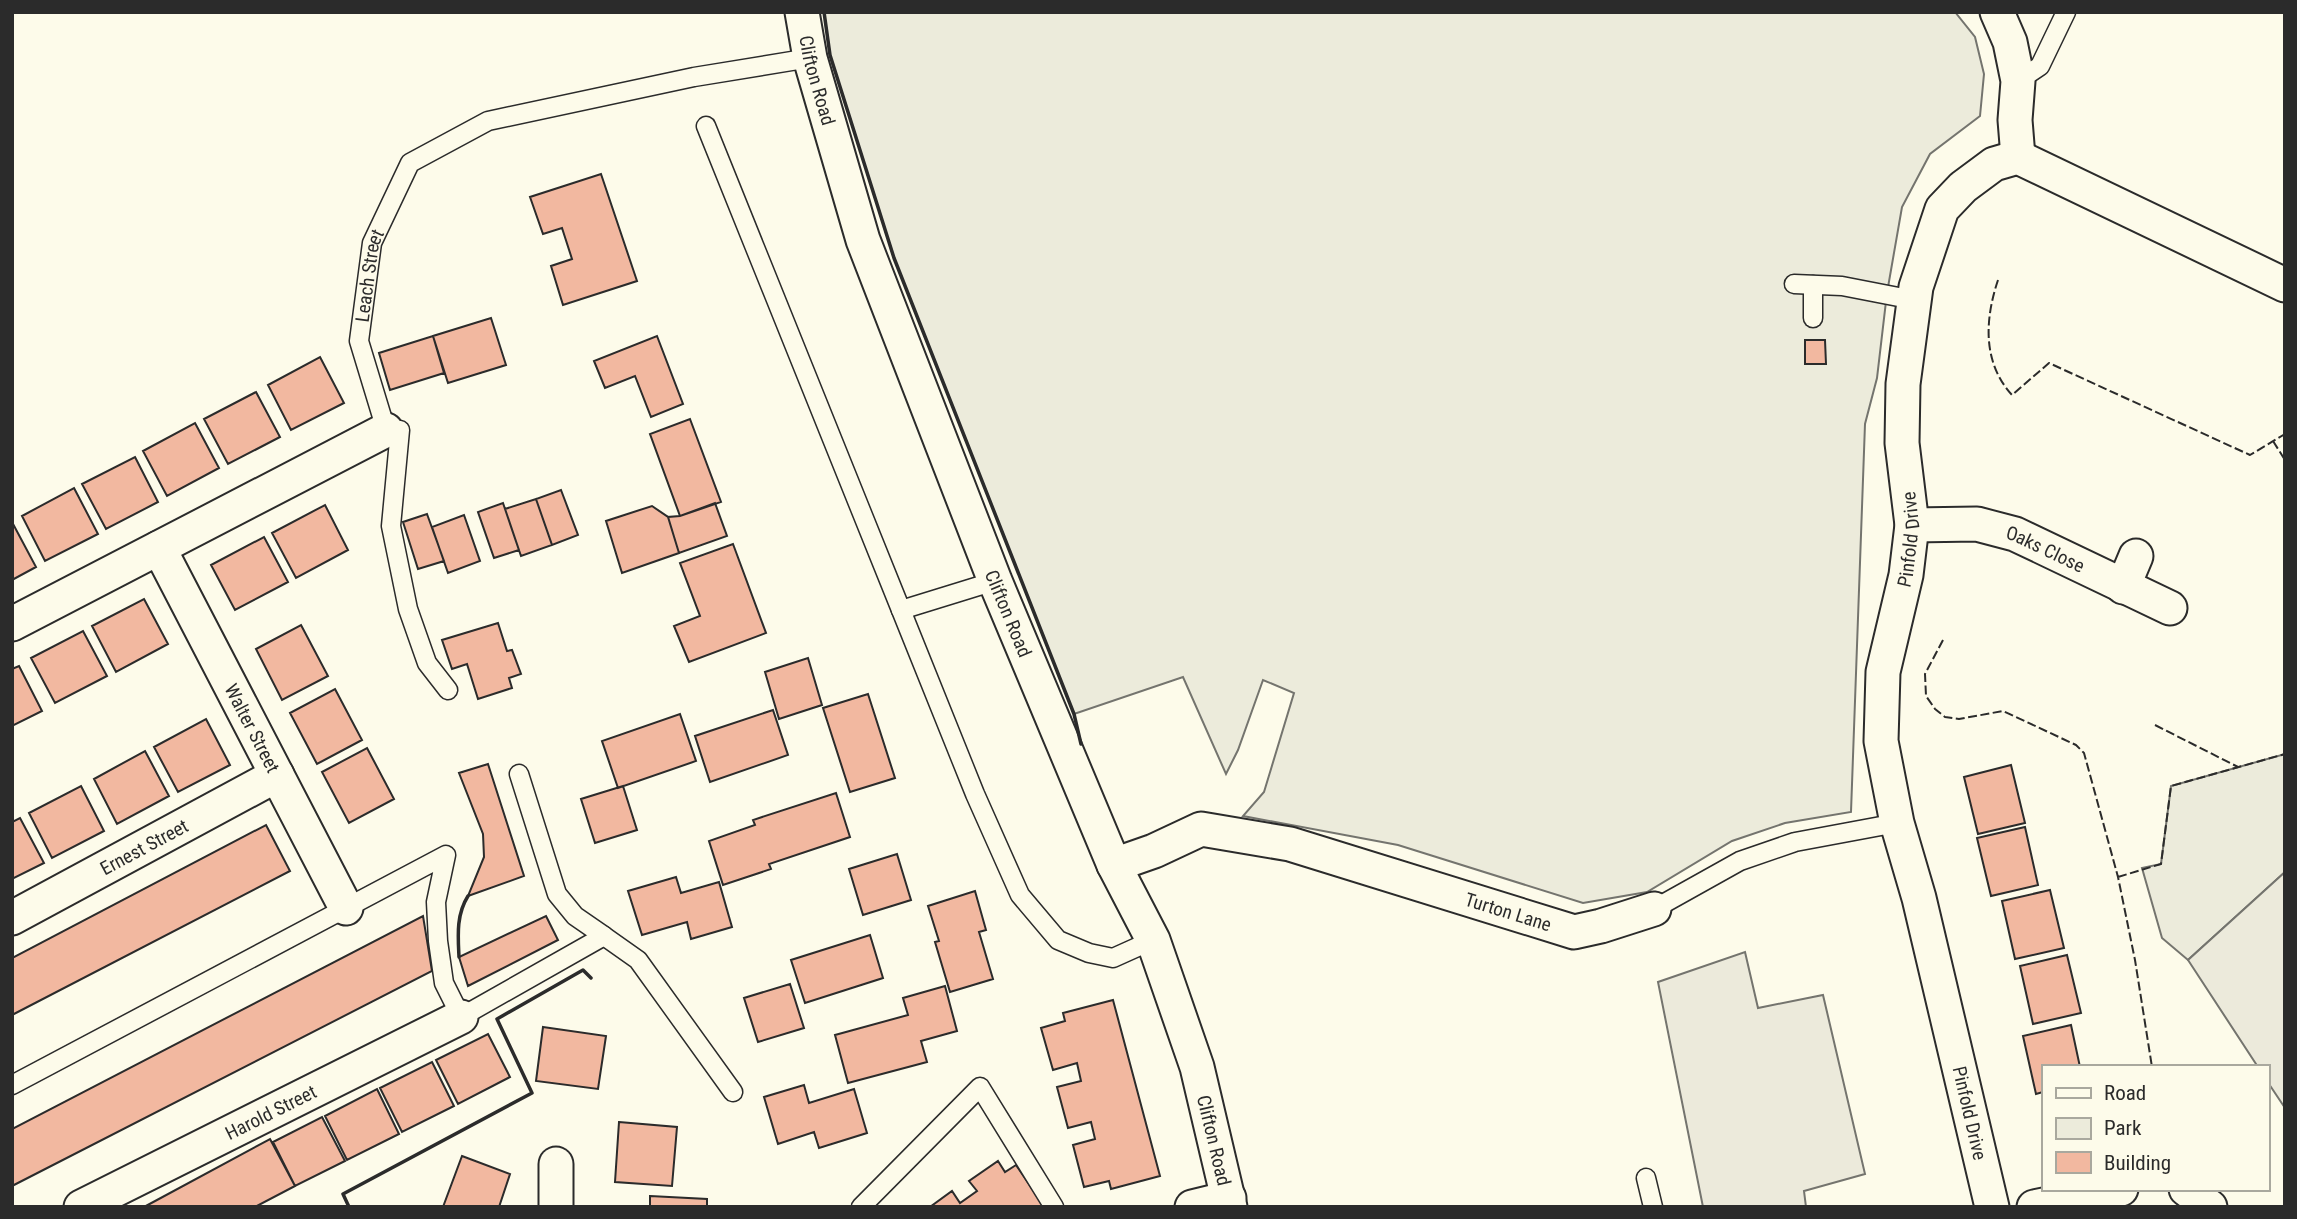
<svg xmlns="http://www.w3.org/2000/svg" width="2297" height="1219" font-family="'Roboto Condensed',sans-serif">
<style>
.green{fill:#ecebdb;stroke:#74746e;stroke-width:2}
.parking{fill:#eceadb;stroke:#74746e;stroke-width:2}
.building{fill:#f2b8a0;stroke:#2b2b2b;stroke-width:2}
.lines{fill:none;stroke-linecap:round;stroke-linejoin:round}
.lane-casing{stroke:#2b2b2b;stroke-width:21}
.street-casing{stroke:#2b2b2b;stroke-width:37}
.lane{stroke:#fdfbea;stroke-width:18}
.street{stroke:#fdfbea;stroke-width:33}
.fence{stroke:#2b2b2b;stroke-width:2;stroke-dasharray:9 3.5;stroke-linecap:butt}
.wall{stroke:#2b2b2b;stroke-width:3.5}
.labels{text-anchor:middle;stroke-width:5;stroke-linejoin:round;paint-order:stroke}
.street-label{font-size:19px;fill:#2b2b2b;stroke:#fdfbea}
</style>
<rect width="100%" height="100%" fill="#fdfbea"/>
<path class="green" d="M824,12H1955L1975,37L1984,74L1980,116L1930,154L1902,207L1887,293L1877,378L1865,424L1851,812L1785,823L1732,841L1647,892L1583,903L1398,845L1243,816L1264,792L1294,693L1263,680L1238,750L1226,774L1183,677L1074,714L894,258L830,55Z
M2285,754V872L2188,960L2162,938L2142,868L2161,864L2171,786Z"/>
<path class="parking" d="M2285,872V1108L2267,1081V1067H2258L2188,960Z
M1745,952L1758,1008L1823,995L1865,1174L1804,1191L1806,1207H1703L1658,982Z"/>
<path class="building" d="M601,174L637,281L563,305L551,266L572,259L562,228L543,234L530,197Z
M491,318L506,365L448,383L433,336Z
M433,336L444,373L390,390L379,353Z
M657,336L683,404L651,417L635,376L605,388L594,361Z
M1805,340H1825L1826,364H1805Z
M320,357L344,403L291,430L268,385Z
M256,392L280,437L228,464L204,419Z
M690,419L721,502L680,516L650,434Z
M195,423L219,468L167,496L143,451Z
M135,457L158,502L106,529L82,484Z
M74,488L98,534L45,561L22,516Z
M561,490L578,535L552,545L536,499Z
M536,499L552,545L521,556L505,509Z
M503,503L519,550L494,558L478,512Z
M715,503L727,536L679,553L668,517L680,516Z
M325,505L348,550L296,578L272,533Z
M652,506L668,517L679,553L622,573L606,521Z
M427,514L444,561L418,569L403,522Z
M464,515L480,561L448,573L432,527Z
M12,522L36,567L12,580Z
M264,537L288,582L235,610L211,565Z
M733,544L766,633L689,662L674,626L700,616L680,563Z
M144,599L168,644L116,672L92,626Z
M498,623L507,651L512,650L521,674L509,678L512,688L478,699L467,664L452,669L442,640Z
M301,625L328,676L282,700L256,649Z
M83,631L107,676L55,703L31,658Z
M808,658L822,705L779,719L765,672Z
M19,666L42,711L12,726V669Z
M335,689L362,740L317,764L290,713Z
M868,694L895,778L850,792L823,708Z
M773,710L788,755L710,782L695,736Z
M680,714L696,761L618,788L602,741Z
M206,719L230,765L178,792L154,747Z
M367,748L394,799L349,823L322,772Z
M145,751L169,796L117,824L94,779Z
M488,764L524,876L468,896L484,857L483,834L459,773Z
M2011,765L2025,823L1978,834L1964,777Z
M81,786L104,831L52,858L29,813Z
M623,786L637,830L595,843L581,799Z
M836,793L850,837L769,864L771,869L723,885L709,841L755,825L753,820Z
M20,818L44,863L12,879V822Z
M266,825L290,871L12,1015V958Z
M2025,827L2038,885L1991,896L1977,838Z
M897,854L911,900L863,915L849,869Z
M676,877L681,893L719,882L732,927L691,939L687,922L642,935L628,891Z
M2050,890L2064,948L2015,959L2002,901Z
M975,891L986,930L979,932L993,979L950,992L935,942L939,941L928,906Z
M423,916L432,971L12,1186V1129Z
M546,916L558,940L468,986L459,957Z
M870,935L883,978L805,1003L791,960Z
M2067,955L2081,1013L2033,1024L2020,966Z
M790,984L804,1028L758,1042L744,998Z
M945,986L957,1031L921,1041L927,1062L848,1083L835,1035L908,1015L903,998Z
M1113,1000L1160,1176L1111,1189L1109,1181L1084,1187L1073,1145L1095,1139L1091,1122L1068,1128L1057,1087L1081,1081L1077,1063L1053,1070L1041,1028L1065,1021L1063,1013Z
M2071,1025L2080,1067H2043V1092L2036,1094L2023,1036Z
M543,1027L606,1036L598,1089L536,1081Z
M488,1034L510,1077L458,1104L436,1060Z
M432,1062L454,1106L402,1132L380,1088Z
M804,1085L809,1103L854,1089L867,1133L819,1148L814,1132L778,1144L764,1097Z
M377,1089L399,1134L347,1160L325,1116Z
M322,1117L345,1161L295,1186L273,1142Z
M619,1122L677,1127L672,1186L615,1182Z
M270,1139L295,1186L255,1207H144Z
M462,1156L510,1174L499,1207H443Z
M998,1161L1005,1172L1016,1165L1044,1206L930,1207L952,1191L960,1203L977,1191L969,1181Z
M650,1196L707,1199V1207H650Z"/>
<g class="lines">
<defs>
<g id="lane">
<path d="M2018,81L2040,66L2066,12"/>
<path d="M706,126L901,610"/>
<path d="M1794,284L1842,286L1914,300"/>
<path d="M1813,285V318"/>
<path id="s1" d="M386,430L359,341L372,243L410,163L488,121L694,77L810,58"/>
<path d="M400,430L391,526L408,609L427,663L448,690"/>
<path d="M995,581L901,610L975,794L1020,895L1058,940L1089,953L1113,958L1153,940"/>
<path d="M519,774L557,894L575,916L604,936"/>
<path d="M1654,909L1740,861L1795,842L1897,823"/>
<path d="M12,1085L446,855L436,902L438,941L444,983L461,1017L604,936L638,960L733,1092"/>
<path d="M1646,1178L1653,1207"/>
<path d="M861,1207L980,1087L1054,1207"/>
</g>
<g id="street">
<path id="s2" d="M802,12L810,58L863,240L995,581L1114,865L1153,940L1197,1067L1230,1207"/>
<path d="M1997,12L2010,42L2018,81L2015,120L2018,157"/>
<path id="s3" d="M1912,525L1977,524L2015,534L2170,608"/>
<path id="s4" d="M159,548L346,908"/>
<path d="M2123,587L2136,556"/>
<path d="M12,624L386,430"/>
<path id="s5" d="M1114,865L1154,851L1201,829L1290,844L1574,932L1601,926L1654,909"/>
<path id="s6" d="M12,918L277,775"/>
<path d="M2186,1189L2210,1207"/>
<path id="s7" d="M81,1207L461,1017"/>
<path d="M556,1207V1164"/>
<path d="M1192,1207L1229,1198"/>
<path id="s8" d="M1992,1207L1919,898L1897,823L1881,741L1883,672L1906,575L1912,525L1902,443L1903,384L1916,287L1942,209L1963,187L1994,164L2018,157L2285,285"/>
<path d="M2034,1207L2121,1189"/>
</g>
</defs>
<use href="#lane" class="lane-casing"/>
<use href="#street" class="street-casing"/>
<use href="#lane" class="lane"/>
<use href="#street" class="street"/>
<path class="fence" d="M1998,280C1985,319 1982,362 2012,395L2049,363L2250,455L2285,434
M2273,441L2285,460
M1943,640L1925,674L1926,696L1935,709L1945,717L1959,719L2003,711L2076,745L2084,753L2118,877L2135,960L2152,1067
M2155,725L2238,767
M2118,877L2161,864L2171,786L2285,754"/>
<path class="wall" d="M824,12L830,55L894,258L1074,714L1081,744
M459,957C458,936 456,915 468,896
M349,1207L343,1194L532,1093L497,1019L583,970L591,978"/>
</g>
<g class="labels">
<g class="street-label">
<text dy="7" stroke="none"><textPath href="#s2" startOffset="70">Clifton Road</textPath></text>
<text dy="7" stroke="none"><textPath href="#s1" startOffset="159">Leach Street</textPath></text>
<text dy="7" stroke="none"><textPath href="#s8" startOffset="684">Pinfold Drive</textPath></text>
<text dy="7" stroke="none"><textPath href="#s3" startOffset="138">Oaks Close</textPath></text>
<text dy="7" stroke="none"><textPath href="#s2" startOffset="637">Clifton Road</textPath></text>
<text dy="7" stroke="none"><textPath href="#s4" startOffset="203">Walter Street</textPath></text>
<text dy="7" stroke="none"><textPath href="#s6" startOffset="150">Ernest Street</textPath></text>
<text dy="7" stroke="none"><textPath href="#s5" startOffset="413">Turton Lane</textPath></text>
<text dy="7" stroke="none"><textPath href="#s7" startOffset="212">Harold Street</textPath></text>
<text transform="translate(1970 1113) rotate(77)" y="7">Pinfold Drive</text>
<text dy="7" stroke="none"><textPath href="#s2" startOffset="1204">Clifton Road</textPath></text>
</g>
</g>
<rect width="2297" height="1219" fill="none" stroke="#2b2b2b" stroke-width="28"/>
<rect x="2042" y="1065" width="228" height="126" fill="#fdfbea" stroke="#a9a89e" stroke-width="2"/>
<rect x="2056" y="1088" width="35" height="10" fill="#fdfbea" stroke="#a9a89e" stroke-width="2"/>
<text x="2104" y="1100" font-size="21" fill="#2b2b2b">Road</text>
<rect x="2056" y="1118" width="35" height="21" fill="#ecebdb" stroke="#a9a89e" stroke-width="2"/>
<text x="2104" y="1135" font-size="21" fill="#2b2b2b">Park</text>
<rect x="2056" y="1152" width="35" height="21" fill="#f2b8a0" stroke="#a9a89e" stroke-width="2"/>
<text x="2104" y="1170" font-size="21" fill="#2b2b2b">Building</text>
</svg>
